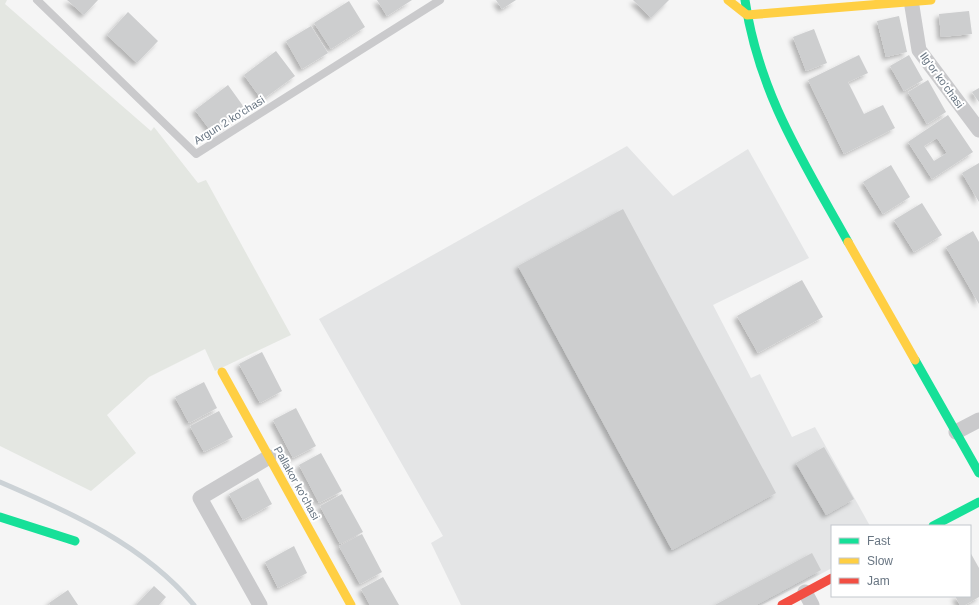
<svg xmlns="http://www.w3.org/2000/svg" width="979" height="605" font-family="Helvetica,sans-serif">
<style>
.built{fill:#e4e5e6}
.green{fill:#e4e7e2}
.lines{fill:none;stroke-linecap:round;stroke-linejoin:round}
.stream{stroke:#ccd2d6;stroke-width:5}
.building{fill:#cdcecf;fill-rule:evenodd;filter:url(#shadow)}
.lane{stroke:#cacacc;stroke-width:8}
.street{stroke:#cacacc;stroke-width:15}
.fast{stroke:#16e098;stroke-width:9}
.slow{stroke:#ffcf43;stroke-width:9}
.jam{stroke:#f24e42;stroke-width:9}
.labels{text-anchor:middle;stroke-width:4;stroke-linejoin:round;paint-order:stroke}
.street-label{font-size:11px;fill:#687582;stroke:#fff}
</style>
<defs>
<filter id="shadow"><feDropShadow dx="-3.5" dy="3.5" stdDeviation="2" flood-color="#0004"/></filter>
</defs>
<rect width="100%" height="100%" fill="#f5f5f5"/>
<path class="built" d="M627,146L673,196L748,149L809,258L713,305L751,378L760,374L792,437L815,427L870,526H832V568L762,605H461L431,543L443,536L319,319Z"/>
<path class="green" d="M0,0H7L5,4L151,131L154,127L198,183L206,180L291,335L215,371L205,349L149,377L107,415L136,453L91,491L0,446Z"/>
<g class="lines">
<path class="stream" d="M0,482C70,512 144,545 194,605"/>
</g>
<path class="building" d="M67,0H98L84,15Z
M377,0H412L387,16Z
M496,0H516L502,9Z
M633,0H669L651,18Z
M349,1L365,27L331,49L314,23Z
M969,11L972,34L941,37L939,14Z
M128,12L158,41L137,63L107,35Z
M899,16L907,52L886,57L877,21Z
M311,26L328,53L302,69L286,41Z
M814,29L827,63L806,71L793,37Z
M276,51L295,76L262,100L244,75Z
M859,55L868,73L848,82L864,114L883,105L895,128L844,154L808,80Z
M909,55L923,80L904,91L890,66Z
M928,80L946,112L927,124L908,92Z
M228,85L246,110L213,134L195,110Z
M979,88V102L972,92Z
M948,115L973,152L932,179L908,142ZM937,138L947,153L934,161L924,146Z
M979,163V202L962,173Z
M891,165L910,197L883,214L863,182Z
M922,203L942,235L914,252L894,220Z
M623,209L776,493L672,550L518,266Z
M973,231L979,242V304L946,247Z
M802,280L823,317L758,353L737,316Z
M262,352L282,391L260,403L239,364Z
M204,382L217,408L189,423L175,397Z
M296,408L316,446L293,458L273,420Z
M219,411L233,437L204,452L190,426Z
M824,447L854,499L826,515L796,463Z
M321,453L342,491L319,503L299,465Z
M258,478L272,504L243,520L229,494Z
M342,494L363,532L340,544L320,506Z
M362,534L382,572L360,584L339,546Z
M294,546L307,573L278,588L265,562Z
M970,552L979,568V597L965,605H960L955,596H970Z
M812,553L821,570L756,605H715Z
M383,577L399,605H370L361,589Z
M154,586L166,597L159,605H136Z
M68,590L78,605H50L49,603Z"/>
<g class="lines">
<path class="lane" d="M37,0L196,154L440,0"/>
<path class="street" d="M911,0L919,50L979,130
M956,432L979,420
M805,592L812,605
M260,605L200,498L269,457"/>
<path class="fast" d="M745,0C759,94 803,161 848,242
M915,360L979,473
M0,517L75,541
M933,526L979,502"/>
<path class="slow" d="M728,0L747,15L931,0
M848,242L915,360
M222,372L351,605"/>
<path class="jam" d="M782,605L832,578"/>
</g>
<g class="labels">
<g class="street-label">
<text transform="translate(942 80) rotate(54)" y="4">Ilg'or ko'chasi</text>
<text transform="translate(229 120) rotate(-32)" y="4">Argun 2 ko'chasi</text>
<text transform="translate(297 483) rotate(61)" y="4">Pallakor ko'chasi</text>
</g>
</g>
<rect x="831" y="525" width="140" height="72" fill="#ffffff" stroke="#c3c8cd"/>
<rect x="839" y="538" width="20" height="6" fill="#16e098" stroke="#c3c8cd"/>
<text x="867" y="545" font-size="12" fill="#687582">Fast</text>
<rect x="839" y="558" width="20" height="6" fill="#ffcf43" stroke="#c3c8cd"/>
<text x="867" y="565" font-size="12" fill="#687582">Slow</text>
<rect x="839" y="578" width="20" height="6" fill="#f24e42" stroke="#c3c8cd"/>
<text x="867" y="585" font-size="12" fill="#687582">Jam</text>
</svg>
